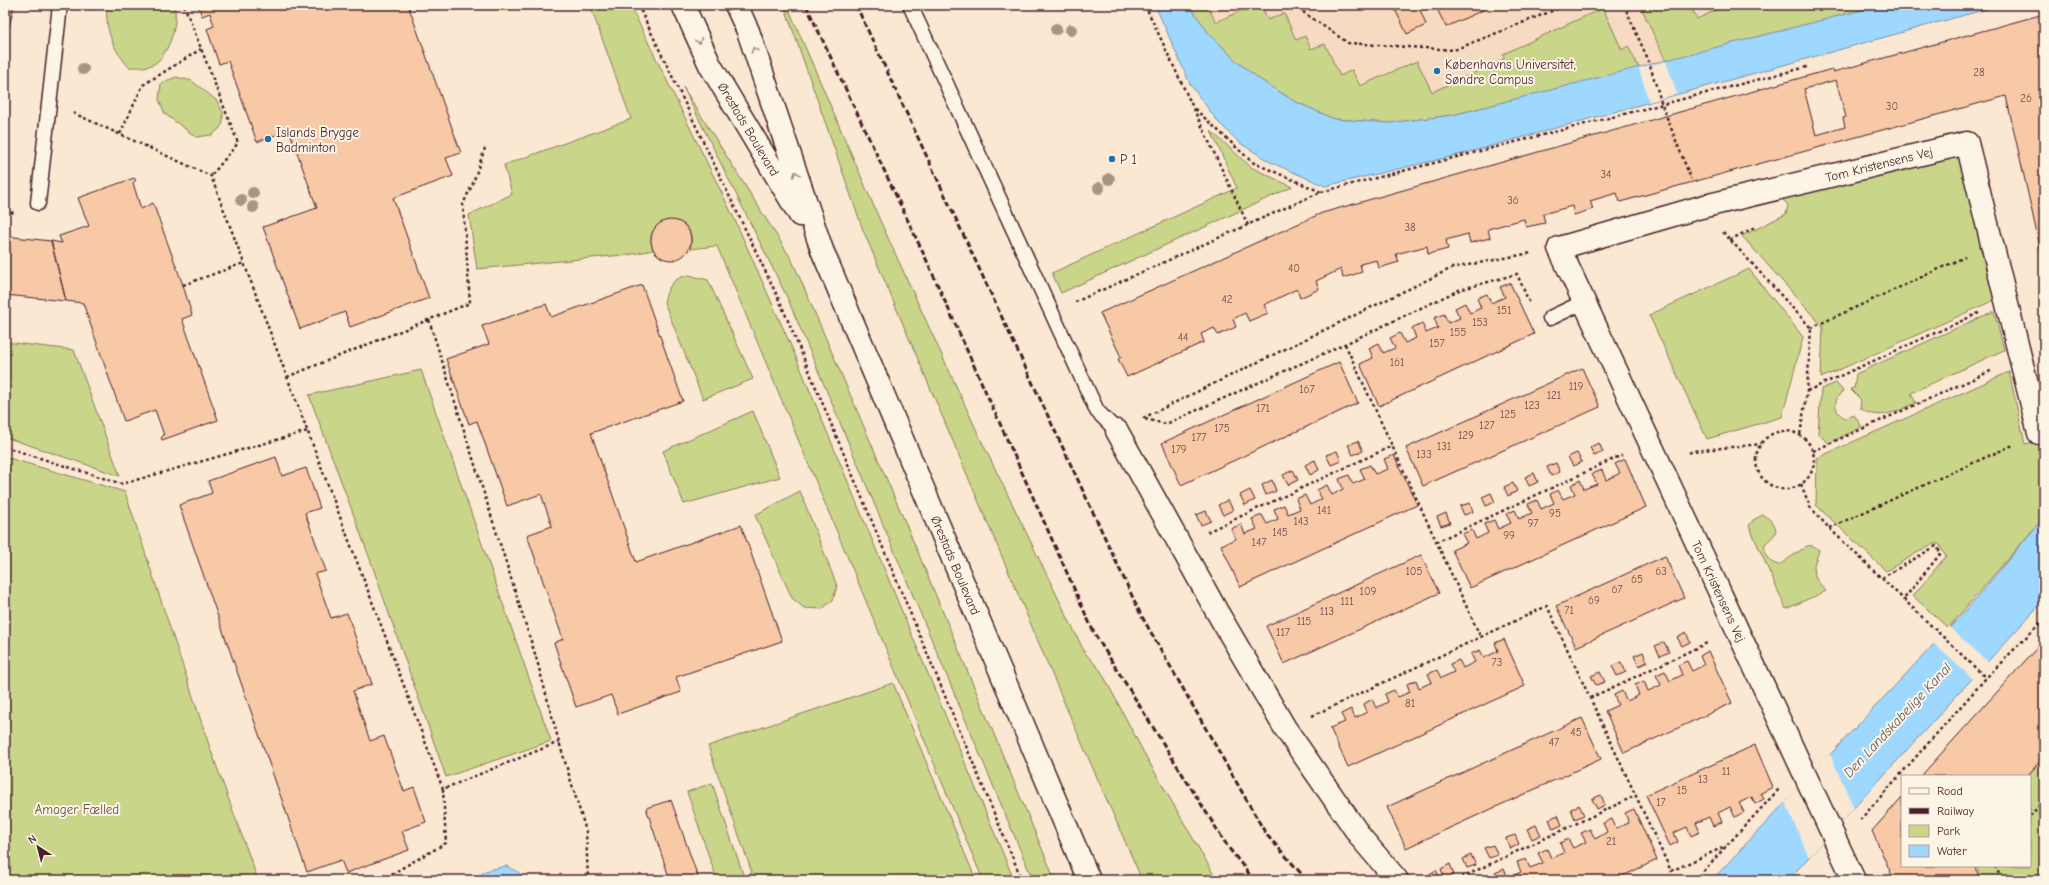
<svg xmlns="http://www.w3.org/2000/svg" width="2049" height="885" font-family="'Comic Neue',sans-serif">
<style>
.built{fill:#f6dbc2}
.green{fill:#c9d68a;stroke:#8a7a5a}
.water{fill:#9fd8ff;stroke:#7d8eaa}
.pier{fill:#fae8d2}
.building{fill:#f7c9a6;stroke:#4a1f2b;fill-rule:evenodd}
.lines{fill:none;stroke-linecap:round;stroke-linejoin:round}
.lane-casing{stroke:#4a1f2b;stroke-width:17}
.street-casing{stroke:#4a1f2b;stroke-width:25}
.secondary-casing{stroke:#4a1f2b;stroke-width:25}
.path{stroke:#4a1f2b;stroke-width:2.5;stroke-dasharray:3 3;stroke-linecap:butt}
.lane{stroke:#fcf5e5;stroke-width:14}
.street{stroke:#fcf5e5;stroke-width:22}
.secondary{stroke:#fcf5e5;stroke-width:22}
.rail{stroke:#4a1f2b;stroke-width:3;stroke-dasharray:6 3;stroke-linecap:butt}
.tree{fill:#ab9383}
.oneway{stroke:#a38a88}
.poi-dot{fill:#1f6fb2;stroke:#fcf5e5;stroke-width:1.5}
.labels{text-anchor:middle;stroke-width:4;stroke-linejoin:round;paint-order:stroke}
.number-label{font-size:11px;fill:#754a4a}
.poi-label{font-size:13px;fill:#4a1f2b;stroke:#fcf5e5;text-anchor:start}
.street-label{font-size:13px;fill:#4a1f2b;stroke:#fcf5e5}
.park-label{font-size:13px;fill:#6a4d43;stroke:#fcf5e5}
.water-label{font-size:14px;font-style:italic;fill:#5f4d60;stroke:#fcf5e5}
</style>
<rect width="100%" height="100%" fill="#fae8d2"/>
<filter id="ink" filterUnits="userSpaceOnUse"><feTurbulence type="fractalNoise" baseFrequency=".025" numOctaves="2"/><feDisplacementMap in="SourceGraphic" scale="8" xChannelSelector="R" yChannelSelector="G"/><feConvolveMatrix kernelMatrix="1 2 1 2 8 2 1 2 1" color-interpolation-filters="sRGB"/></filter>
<g filter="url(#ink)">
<path class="built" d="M1189,5H1881L1453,115L1334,119Z"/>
<path class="green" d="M107,5H174C179,22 169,55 154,64C147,68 136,67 129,67C112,48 105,30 107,5Z
M590,5H630L734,218L795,355L1014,880H983L717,246L690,249C702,210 639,212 653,250L633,254L477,269L469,215L512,194L504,165L631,119Z
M784,5H787L882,225L981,440L1085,653L1101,671L1145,755L1217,880H1142L1063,700L863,230Z
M1189,5H1207L1216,22L1253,5H1261L1268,20L1284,13L1296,40L1305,36L1311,49L1325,44L1340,76L1352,70L1360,86L1417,61L1432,92L1504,59L1503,54L1603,8L1622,50L1628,46L1639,68L1453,115L1389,123L1334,119L1294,101L1262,81L1236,61L1208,32Z
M1640,5H1690L1697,19L1727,5H1881L1666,61Z
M176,77L192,81L216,100L223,112V123L219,129L212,135L196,137L165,114L159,100L161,83Z
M683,87L792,260L906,524L1055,880H1033L787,297Z
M1211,131L1251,167L1292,187L1061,293L1052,273L1237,188Z
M1962,151L1999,298L1821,378L1823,327L1742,236L1786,214L1788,205L1782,199Z
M1749,269L1803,337L1782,417L1707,439L1649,315Z
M689,275L708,280L753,379L703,399L664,302C668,286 673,278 689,275Z
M1994,311L2004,350L1911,393L1916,403C1898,411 1878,422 1860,408L1861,400L1850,389L1854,388L1856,374Z
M5,342L74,350L120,476L5,437Z
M421,370L551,741L446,777L370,559L309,395Z
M2009,372L2025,444L2044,440V517L1948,628L1913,596L1946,556L1939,544H1932L1886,571L1816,505L1817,458Z
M1836,383L1843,391C1833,399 1833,412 1845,418L1854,415L1862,427L1829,443L1818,434L1821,389Z
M753,411L780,477L684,504L663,451Z
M5,457L125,492L210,748L258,880H5Z
M800,491L837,586L833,600L822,609L804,608L792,598L755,515Z
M1763,515C1769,518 1780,527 1774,535C1772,538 1768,541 1765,544C1763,555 1769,563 1779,565L1807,546C1812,545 1815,546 1819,550C1818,556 1815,560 1814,565C1811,576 1820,584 1826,591L1786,609L1749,526L1753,520Z
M893,683L976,880H717L687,792L712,783L744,877L752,873L708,746Z
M2044,757V880H1983L1976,866H2030V776H2027Z"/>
<path class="water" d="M1155,5H1189L1208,32L1236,61L1262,81L1294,101L1334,119L1389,123L1453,115L1881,5H2001L1462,154L1325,186L1270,162L1240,143L1218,122L1190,84Z
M2044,517V600L1788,880H1712L1969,607Z
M506,866L517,871L527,880H474L485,871Z"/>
<path class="pier" d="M1666,61L1677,94L1649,102L1639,68Z
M1948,626L1989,663L1974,680L1932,642Z
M1830,754L1854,808L1809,857L1785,802Z"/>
<path class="building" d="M5,5H14L5,47Z
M198,5H408L461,153L446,158L453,176L393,198L429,298L350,327L345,312L300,329L263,227L317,208L289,130L257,142L228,61L219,64L207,29L214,26L210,13L202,16Z
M1393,5H1422L1419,7L1426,25L1407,34Z
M1435,5H1481L1483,10L1446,27Z
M2044,14V265L2006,96L1620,202L1617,193L1590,201L1593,209L1574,215L1572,206L1543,214L1545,223L1526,227L1524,219L1488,229L1490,238L1470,243L1468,234L1446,240L1448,249L1428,254L1427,246L1396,254L1399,262L1379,268L1377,260L1360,264L1362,272L1343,278L1341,269L1316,281L1319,289L1300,298L1297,289L1264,305L1268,313L1249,321L1245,313L1233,319L1236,327L1218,335L1214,328L1201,334L1204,342L1127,377L1118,359L1121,357L1100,313L1322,213L1832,69L1833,72ZM1836,80L1846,117L1843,118L1845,127L1816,135L1804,89Z
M134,178L136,180L133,183L141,209L153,203L183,285L192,315L182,319L218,420L162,440L161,438L164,435L155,410L124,421L83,303L66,301L51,241L62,243L59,236L89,226L78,198Z
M651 240a20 20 0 1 1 40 0a20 20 0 1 1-40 0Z
M5,236L51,241L66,301L5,295Z
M1510,283L1534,334L1379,406L1360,364L1373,358L1369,348L1379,343L1383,353L1395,348L1390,338L1400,333L1405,343L1416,338L1412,328L1422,323L1426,333L1438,328L1434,318L1444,314L1448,323L1460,318L1455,308L1465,303L1470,313L1481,308L1477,298L1487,294L1491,303L1505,297L1500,287Z
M642,285L683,401L591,433L636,562L741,525L782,641L676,677L681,692L618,714L611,695L576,707L554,643L563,639L527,535L552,526L541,494L507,506L477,421L469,424L446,359L489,344L482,326L546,304L551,317Z
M1339,362L1358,403L1181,485L1162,443Z
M1582,368L1600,407L1423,486L1406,448Z
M1358,441L1363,451L1353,455L1348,445Z
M1599,443L1603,452L1594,456L1590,447Z
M1337,451L1341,461L1331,465L1326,455Z
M1577,453L1582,462L1573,466L1568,457Z
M1394,455L1417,505L1240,587L1221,545L1236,539L1231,529L1241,524L1245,534L1257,529L1252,519L1262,515L1267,524L1278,519L1274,509L1284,505L1288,514L1300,509L1296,499L1305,495L1310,505L1322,499L1317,490L1327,485L1332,495L1343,489L1339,479L1349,475L1353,484L1365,479L1360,469L1370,465L1375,474L1388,469L1384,459Z
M276,457L282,476L306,468L320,508L305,513L326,571L315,574L331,618L347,613L372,684L353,691L370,741L384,736L404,791L414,787L426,822L402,831L409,850L346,873L341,860L307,872L179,505L212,493L208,481Z
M1625,459L1646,507L1470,588L1452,550L1467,543L1462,534L1472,530L1476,539L1488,533L1484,524L1494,520L1498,529L1511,523L1506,514L1515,510L1519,519L1532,513L1528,504L1537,500L1541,509L1554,503L1550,494L1558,490L1563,499L1575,494L1571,485L1580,480L1584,489L1597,484L1592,474L1602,470L1606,480L1620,473L1615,464Z
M1315,460L1319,470L1310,475L1305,465Z
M1556,463L1560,472L1551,476L1547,467Z
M1293,470L1298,480L1288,485L1283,475Z
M1534,473L1538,482L1529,486L1525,477Z
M1272,480L1276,491L1266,495L1262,485Z
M1513,483L1517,491L1508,496L1504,487Z
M1250,490L1255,500L1245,505L1240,495Z
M1491,493L1495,502L1486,506L1482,497Z
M1228,500L1233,510L1223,515L1218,505Z
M1470,503L1473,512L1464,515L1460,506Z
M1206,511L1211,521L1201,525L1196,515Z
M1446,513L1450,523L1441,526L1437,517Z
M1421,555L1439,593L1284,664L1266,626Z
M1665,556L1684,598L1576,647L1556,606Z
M1686,632L1690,642L1682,646L1677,637Z
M1504,639L1525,686L1348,767L1330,728L1345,722L1341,714L1351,709L1355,718L1367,712L1364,704L1372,699L1376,708L1388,702L1385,694L1394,690L1398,697L1410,692L1407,684L1416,680L1419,688L1432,682L1428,674L1437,670L1441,678L1454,672L1450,664L1459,660L1463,668L1475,662L1471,654L1480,650L1484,658L1498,651L1495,643Z
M2044,640V757L2027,776H1921Z
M1664,642L1669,652L1660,656L1655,646Z
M1708,651L1732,703L1624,753L1605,711L1618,705L1614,695L1622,691L1627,701L1639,695L1635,685L1644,681L1648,691L1661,685L1656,675L1665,671L1670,681L1682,675L1678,665L1687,661L1692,671L1704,665L1700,656Z
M1643,652L1647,662L1639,666L1634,656Z
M1621,662L1626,672L1617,676L1612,666Z
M1600,672L1605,682L1596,685L1591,676Z
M1582,718L1601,759L1406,848L1387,807Z
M1755,745L1773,787L1761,793L1764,799L1755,804L1752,797L1739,803L1744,812L1735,817L1730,807L1718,813L1722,822L1713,826L1709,817L1696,823L1700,832L1691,836L1687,827L1674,833L1678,842L1670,846L1646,795Z
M1601,795L1605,805L1597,809L1592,799Z
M1902,797V866H1974L1981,880H1894L1872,831Z
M671,800L699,880H670L646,808Z
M1579,805L1584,815L1575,819L1571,809Z
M1634,809L1657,860L1614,880H1498L1495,873L1504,869L1508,878L1521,872L1517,862L1526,859L1530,868L1543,863L1538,853L1547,849L1551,858L1564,853L1560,843L1568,839L1573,848L1586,842L1581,833L1590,829L1595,839L1607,832L1603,823L1612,819L1616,828L1629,823L1625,813Z
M1558,815L1562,825L1553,829L1549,819Z
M1536,825L1541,835L1532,839L1527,829Z
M1515,835L1519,844L1510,849L1506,838Z
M1493,845L1498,855L1489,858L1484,848Z
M1471,855L1476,865L1467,868L1463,859Z
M1450,864L1454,875L1445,879L1441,869Z
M1436,870L1441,880H1430L1428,875Z"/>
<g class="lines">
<defs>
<path id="lane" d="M910,5L1097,411L1117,431
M38,203L60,5
M1550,318L1584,302"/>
<path id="street" d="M1117,431L1216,610L1285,728L1362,839L1397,880
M1854,880L1559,248L1701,207L1967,143L2039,433"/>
<path id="secondary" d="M683,5L710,65L800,215
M736,5L748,31L822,250L1089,880"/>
</defs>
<use href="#lane" class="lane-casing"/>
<use href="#street" class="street-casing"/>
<use href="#secondary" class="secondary-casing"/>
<path class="path" d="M184,5L238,143L211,176
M638,5L781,304L1022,880
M1145,5L1248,225
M1293,5L1348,43L1454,50L1567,5
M1624,5L1649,62L1662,105L1691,179
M1195,109L1252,162L1321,192
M73,113L211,176L443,789L559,742
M120,134L143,85L201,49
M5,215L14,212
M1723,232L1811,328L1807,391L1800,435
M1730,240L1755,227
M183,285L244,263
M1075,302L1321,192L1807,67
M429,320L536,657L559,742L586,831L588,880
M1811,328L1965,257
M1345,344L1481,638
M287,377L470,303L463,204L473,183L485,148
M1807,391L1979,313
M1143,418L1452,268L1531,253
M1145,419L1166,424L1345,344L1459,290L1517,274L1529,302
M1756 460a29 29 0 1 1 58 0a29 29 0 1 1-58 0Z
M5,447L122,484L308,431
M1813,451L1993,370
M1689,453L1693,451L1761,444
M1801,484L1810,507L1829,528L1986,678
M1829,528L2013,445
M1207,532L1392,446
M1436,542L1622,455
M1882,578L1936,546L1941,553L1903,600
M1590,698L1709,642
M1312,716L1547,606L1671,871L1726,846
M2030,816L2044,800
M1860,820L1986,678L2044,619
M1995,866L2002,880
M381,880L446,843L443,789
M1456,880L1635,796
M1695,880L1779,789"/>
<use href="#lane" class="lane"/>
<use href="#street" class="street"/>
<use href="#secondary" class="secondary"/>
<path class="rail" d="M806,5L926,259L1094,633L1228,847L1254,880
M856,5L1141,615L1266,834L1307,880"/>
</g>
<g class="tree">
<circle cx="1056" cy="29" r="6"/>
<circle cx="1071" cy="30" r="6"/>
<circle cx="83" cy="69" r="6"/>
<circle cx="1109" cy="179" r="6"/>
<circle cx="1099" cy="188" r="6"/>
<circle cx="253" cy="193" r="6"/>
<circle cx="241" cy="200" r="6"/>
<circle cx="253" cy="207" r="6"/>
</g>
<defs><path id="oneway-chevron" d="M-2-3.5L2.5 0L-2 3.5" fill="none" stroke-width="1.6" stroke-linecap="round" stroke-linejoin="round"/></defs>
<g class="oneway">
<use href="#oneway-chevron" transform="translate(699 41) rotate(66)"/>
<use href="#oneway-chevron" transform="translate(754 50) rotate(-109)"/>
<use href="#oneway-chevron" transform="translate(796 174) rotate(-109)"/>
</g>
</g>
<g class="poi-dot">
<circle cx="1437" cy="71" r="4"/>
<circle cx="268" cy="139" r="4"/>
<circle cx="1112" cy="159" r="4"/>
</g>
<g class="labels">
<g class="number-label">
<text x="1979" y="76">28</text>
<text x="2026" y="102">26</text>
<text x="1892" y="110">30</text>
<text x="1606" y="178">34</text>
<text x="1513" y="204">36</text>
<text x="1410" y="231">38</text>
<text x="1294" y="272">40</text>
<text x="1227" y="303">42</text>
<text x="1504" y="314">151</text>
<text x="1480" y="326">153</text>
<text x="1458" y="336">155</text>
<text x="1183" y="341">44</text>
<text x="1437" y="347">157</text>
<text x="1397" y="366">161</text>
<text x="1576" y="390">119</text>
<text x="1307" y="393">167</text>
<text x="1554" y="399">121</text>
<text x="1532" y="409">123</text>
<text x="1263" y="412">171</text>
<text x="1508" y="418">125</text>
<text x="1487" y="429">127</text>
<text x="1222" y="432">175</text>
<text x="1466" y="439">129</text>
<text x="1199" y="441">177</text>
<text x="1444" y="450">131</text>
<text x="1179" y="453">179</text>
<text x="1424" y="458">133</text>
<text x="1324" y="514">141</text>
<text x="1555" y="517">95</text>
<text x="1301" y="525">143</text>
<text x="1533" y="527">97</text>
<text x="1280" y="536">145</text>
<text x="1509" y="539">99</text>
<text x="1259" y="546">147</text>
<text x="1414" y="575">105</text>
<text x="1661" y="575">63</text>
<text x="1637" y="583">65</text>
<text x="1617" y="593">67</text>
<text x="1368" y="595">109</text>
<text x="1594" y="604">69</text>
<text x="1347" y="605">111</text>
<text x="1569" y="614">71</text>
<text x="1327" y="615">113</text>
<text x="1304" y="625">115</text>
<text x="1283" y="636">117</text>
<text x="1497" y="666">73</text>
<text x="1410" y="707">81</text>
<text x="1576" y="736">45</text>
<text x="1554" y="746">47</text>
<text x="1726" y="775">11</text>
<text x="1703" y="783">13</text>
<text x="1682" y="794">15</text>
<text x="1661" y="806">17</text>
<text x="1611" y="845">21</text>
</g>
<g class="poi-label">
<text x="1445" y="69">Københavns Universitet,<tspan x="1445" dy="15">Søndre Campus</tspan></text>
<text x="276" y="137">Islands Brygge<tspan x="276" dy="15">Badminton</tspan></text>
<text x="1120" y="164">P 1</text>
</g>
<g class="street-label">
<text transform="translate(749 129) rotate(59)" y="5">Ørestads Boulevard</text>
<text transform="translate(1879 164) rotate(-14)" y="5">Tom Kristensens Vej</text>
<text transform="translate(956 565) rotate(67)" y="5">Ørestads Boulevard</text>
<text transform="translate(1719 591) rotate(65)" y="5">Tom Kristensens Vej</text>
</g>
<g class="park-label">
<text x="77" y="814">Amager Fælled</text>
</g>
<g class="water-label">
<text transform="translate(1897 720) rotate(-47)" y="5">Den Landskabelige Kanal</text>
</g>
</g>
<rect width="2049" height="885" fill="none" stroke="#fcf5e5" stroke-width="20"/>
<rect x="10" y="10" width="2029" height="865" fill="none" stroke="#4a1f2b" stroke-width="1.5" filter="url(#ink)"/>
<rect x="1901" y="775" width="130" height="92" fill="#fcf5e5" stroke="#b59f9b"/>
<rect x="1909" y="788" width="20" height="6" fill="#fcf5e5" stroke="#b59f9b"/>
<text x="1937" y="795" font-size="12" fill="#4a1f2b">Road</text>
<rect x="1909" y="808" width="20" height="6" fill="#4a1f2b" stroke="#b59f9b"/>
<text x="1937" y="815" font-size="12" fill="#4a1f2b">Railway</text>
<rect x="1909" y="825" width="20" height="12" fill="#c9d68a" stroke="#b59f9b"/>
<text x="1937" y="835" font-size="12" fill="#4a1f2b">Park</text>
<rect x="1909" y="845" width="20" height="12" fill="#9fd8ff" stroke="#b59f9b"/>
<text x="1937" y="855" font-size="12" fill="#4a1f2b">Water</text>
<g transform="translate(38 847) rotate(324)" stroke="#fcf5e5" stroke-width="3" paint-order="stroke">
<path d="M0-3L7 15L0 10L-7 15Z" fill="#4a1f2b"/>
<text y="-6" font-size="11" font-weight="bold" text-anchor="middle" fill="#4a1f2b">N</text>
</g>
</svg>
